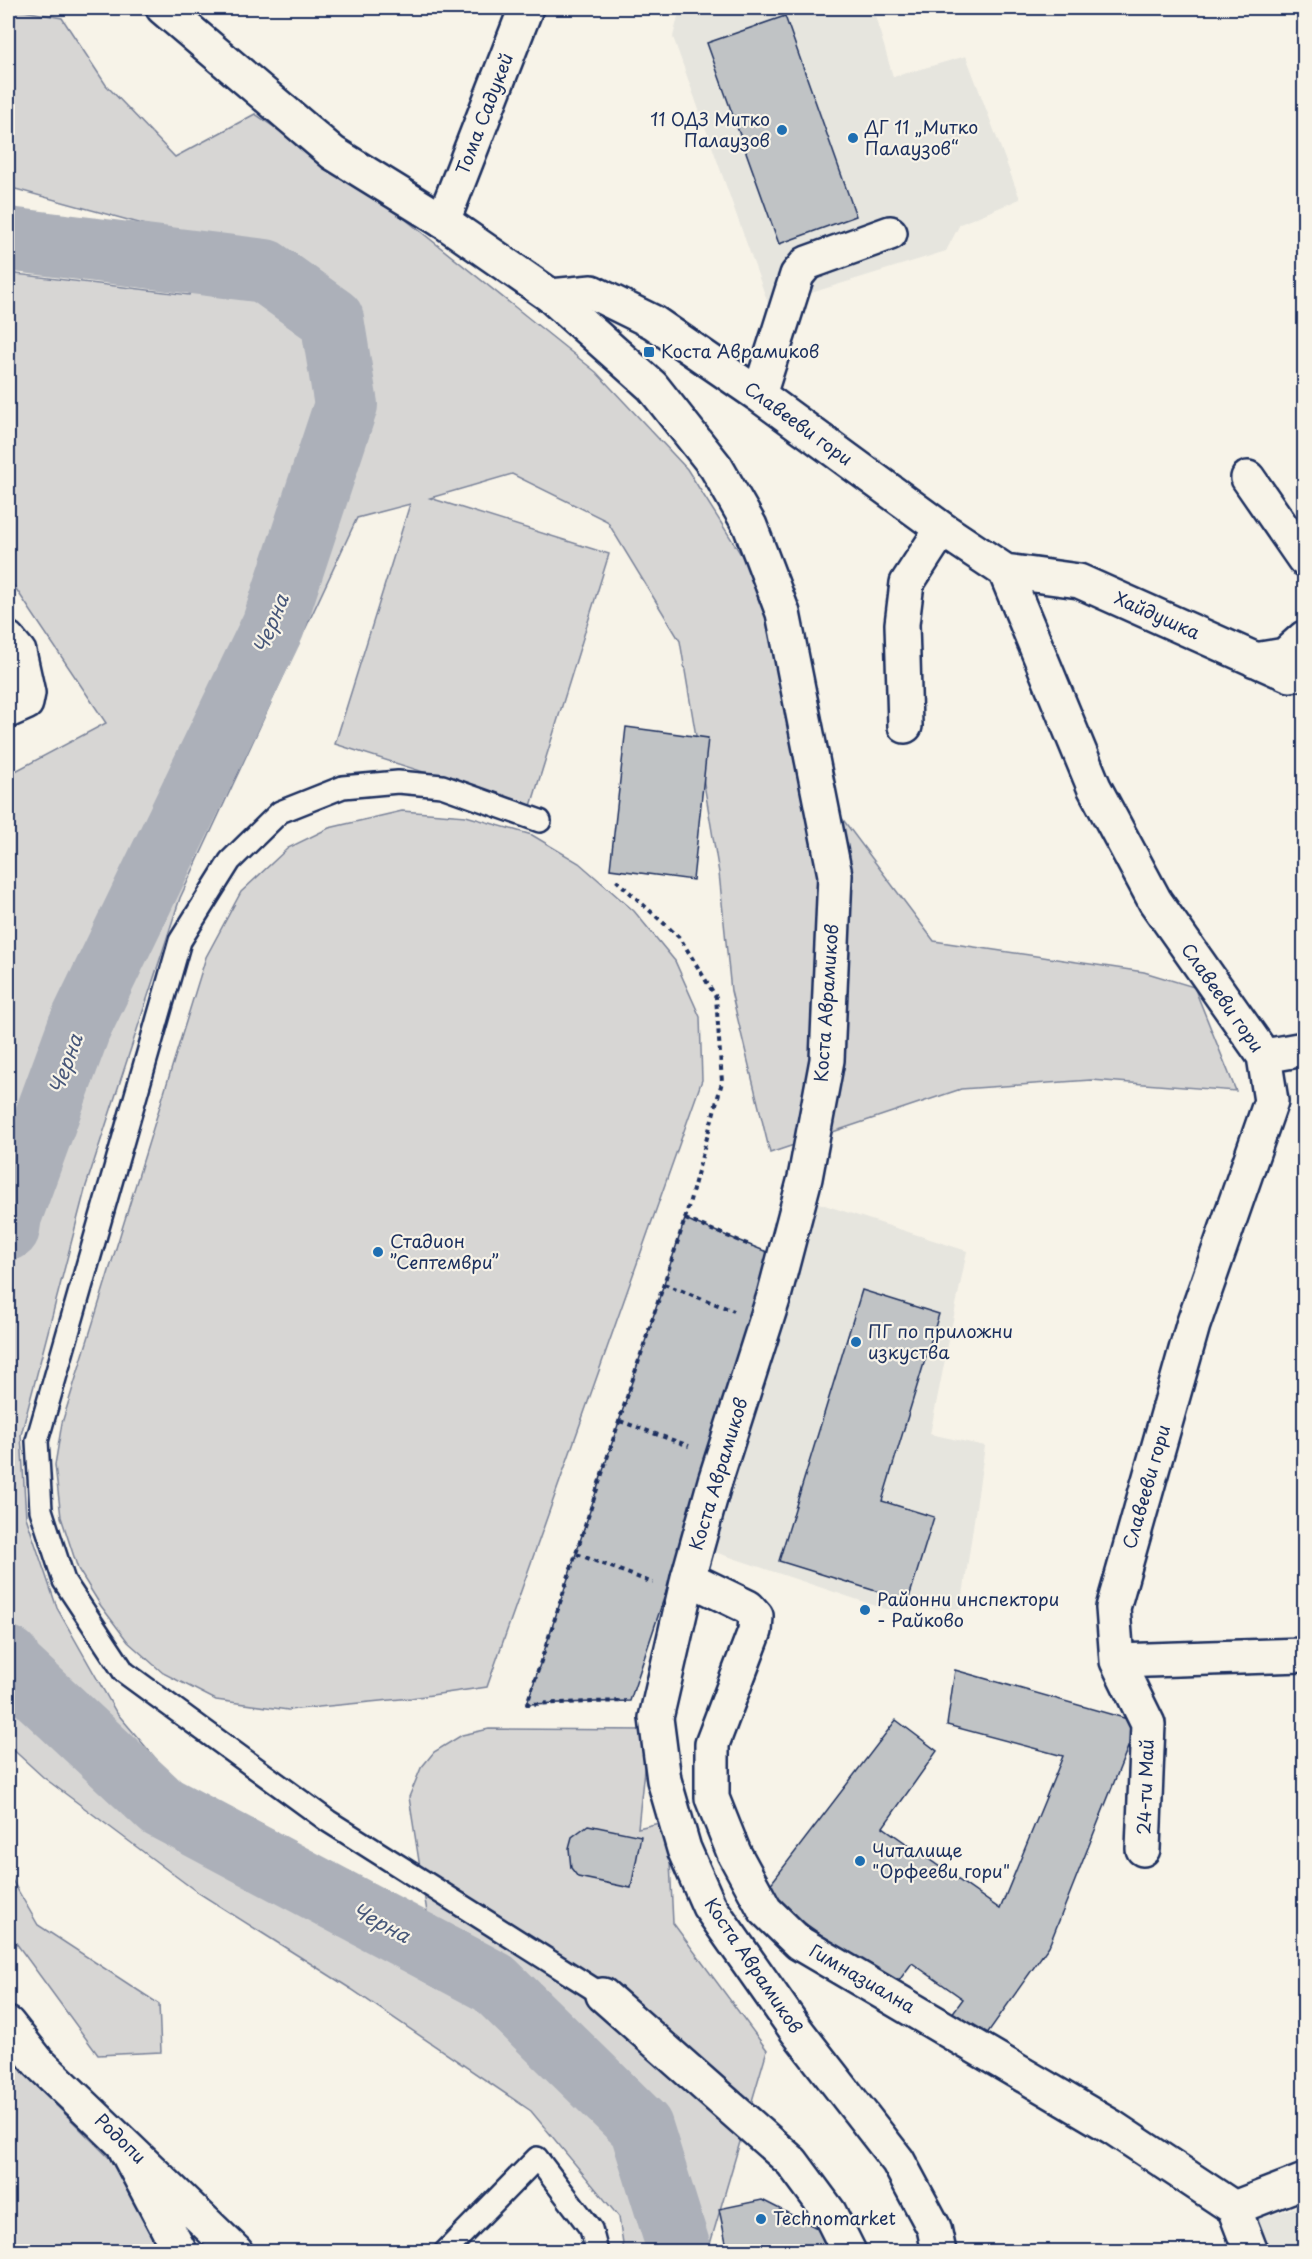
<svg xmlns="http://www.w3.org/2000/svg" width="1312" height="2259" font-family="'Playpen Sans',sans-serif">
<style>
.built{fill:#e6e5de}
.green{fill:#d7d6d4;stroke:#798299;stroke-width:1.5}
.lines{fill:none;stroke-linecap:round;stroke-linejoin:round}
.river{stroke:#acb0b9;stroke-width:64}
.building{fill:#c0c3c5;stroke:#1b2f5e;stroke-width:1.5}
.lane-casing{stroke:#1b2f5e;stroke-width:26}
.street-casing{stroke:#1b2f5e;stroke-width:38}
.secondary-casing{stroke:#1b2f5e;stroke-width:38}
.path{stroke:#1b2f5e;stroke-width:4;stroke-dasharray:4.5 4.5;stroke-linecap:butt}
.lane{stroke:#f7f3e8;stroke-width:21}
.street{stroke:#f7f3e8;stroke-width:33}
.secondary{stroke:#f7f3e8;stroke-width:33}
.poi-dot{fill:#1f6fb2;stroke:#f7f3e8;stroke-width:2}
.labels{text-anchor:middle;stroke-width:4.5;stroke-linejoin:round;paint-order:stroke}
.street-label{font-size:18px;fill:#1b2f5e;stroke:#f7f3e8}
.poi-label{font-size:18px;fill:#1b2f5e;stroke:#f7f3e8;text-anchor:start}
.water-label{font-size:20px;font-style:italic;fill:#465679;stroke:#f7f3e8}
</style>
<rect width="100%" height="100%" fill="#f7f3e8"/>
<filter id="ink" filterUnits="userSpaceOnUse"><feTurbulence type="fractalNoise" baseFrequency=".0167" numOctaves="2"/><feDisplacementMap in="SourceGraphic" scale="12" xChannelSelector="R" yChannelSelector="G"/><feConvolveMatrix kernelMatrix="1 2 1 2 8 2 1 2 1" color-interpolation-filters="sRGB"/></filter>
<g filter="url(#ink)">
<path class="built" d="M680,8H873L893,77L966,56L1020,199L960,224L946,251L769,306L673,37Z
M809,1200L967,1251L930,1434L985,1446L961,1609H885L700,1547Z
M1304,2204V2251H1268L1257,2220Z"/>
<path class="green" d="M8,8L62,18L106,85L175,157L255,114L395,211L596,372L687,469L790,632L826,797L934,941L1144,972L1194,987L1236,1091L1091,1080L961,1089L770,1153L731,991L719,873L680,641L607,521L512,474L430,498L609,554L531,806L335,744L410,504L357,518L180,898L86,1186L21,1435L26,1517L57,1608L116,1712L274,1897L439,1989L409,1797L421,1768L434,1752L462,1735L489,1729L648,1730L638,1828L668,1821L673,1923L767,2050L708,2251H624L619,2217L531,2111L351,1989L197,1892L43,1777L8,1745V775L106,723L8,577V273L189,295L208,242L8,187Z
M402,811L466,816L532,835L579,863L634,911L675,961L700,1017L702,1080L487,1687L411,1698L288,1710L216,1700L163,1673L128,1642L101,1606L78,1569L61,1517L55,1465L62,1423L206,957L241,892L288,848L329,828Z
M8,1873L38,1925L159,2004L161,2052L98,2055L8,1932Z
M8,2052L56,2105L203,2251H8Z"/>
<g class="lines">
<path class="river" d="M8,239L265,271L332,319L346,405L273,626L79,1028L10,1216L8,1229
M8,1658L10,1665L162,1807L494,1983L641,2127L680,2252"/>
</g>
<path class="building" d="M785,16L856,216L779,244L707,43Z
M626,727L708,738L693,880L610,869Z
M685,1219L777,1256L630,1701L527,1704Z
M862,1290L939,1314L882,1501L934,1517L908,1601L779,1561Z
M955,1670L1138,1722L1049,1946L979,2045L946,2022L963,1999L912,1963L895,1986L763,1894L896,1720L937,1751L883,1827L1000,1909L1063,1756L947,1725Z
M588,1825L641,1836L631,1888L578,1877L571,1868L569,1848L572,1837Z
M762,2200L821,2230L826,2252H728L719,2209Z"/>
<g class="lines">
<defs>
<path id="lane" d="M540,821L442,786L398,782L343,787L280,812L230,861L180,941L37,1441L41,1510L64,1581L124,1672L328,1821L603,1995
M445,2252L537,2158L591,2229L597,2252"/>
<path id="street" d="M443,221L526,8
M551,296L592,292L653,322L759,395L942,529L1005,571L1094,787L1155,901L1264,1056L1271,1101L1193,1325L1113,1608L1117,1661L1148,1724L1143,1849
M759,395L797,275L807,263L890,233
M1248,478L1304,559
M1005,571L1079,581L1290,675L1304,673
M8,639L19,652L28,693L26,703L8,711
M1255,660L1285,655L1304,638
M905,726L902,624L907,583L942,529
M1264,1056L1304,1049
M688,1578L748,1607L756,1616L755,1631L712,1744V1798L734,1853L765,1910L799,1943L1112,2127L1234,2208L1304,2181
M1117,1661L1304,1655
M603,1995L792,2162L829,2212L849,2252
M126,2150L180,2252
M1234,2208L1251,2252"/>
<path id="secondary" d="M163,8L333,153L443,221L551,296L652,386L716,467L750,526L783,613L835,875L827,1060L805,1178L774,1296L715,1481L688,1578L656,1718L664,1780L684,1849L709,1906L796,2030L898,2161L934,2228L939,2252
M8,2024L38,2062L236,2252"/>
</defs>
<use href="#lane" class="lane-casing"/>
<use href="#street" class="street-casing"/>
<use href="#secondary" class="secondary-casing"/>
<path class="path" d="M616,880L680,938L716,997L722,1082L685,1219L527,1704L626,1701
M685,1219L752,1246
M664,1284L734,1311
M620,1421L689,1446
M577,1554L653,1583"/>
<use href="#lane" class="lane"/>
<use href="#street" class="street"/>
<use href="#secondary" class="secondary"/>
</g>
</g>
<g class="poi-dot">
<circle cx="782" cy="130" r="6"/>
<circle cx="853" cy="138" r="6"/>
<rect x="643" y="346" width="12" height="12" rx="3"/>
<circle cx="378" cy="1252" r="6"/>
<circle cx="856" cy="1342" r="6"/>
<circle cx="865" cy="1610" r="6"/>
<circle cx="860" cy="1861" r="6"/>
<circle cx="761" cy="2219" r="6"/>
</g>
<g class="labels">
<g class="street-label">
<text transform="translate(485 114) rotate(-69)" y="6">Тома Садукей</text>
<text transform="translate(798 424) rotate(36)" y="6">Славееви гори</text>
<text transform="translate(1157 616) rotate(24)" y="6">Хайдушка</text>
<text transform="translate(1222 998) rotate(55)" y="6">Славееви гори</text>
<text transform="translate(827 1003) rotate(-86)" y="6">Коста Аврамиков</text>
<text transform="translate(719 1474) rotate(-73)" y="6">Коста Аврамиков</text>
<text transform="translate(1147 1487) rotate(-74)" y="6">Славееви гори</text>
<text transform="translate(1146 1787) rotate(-88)" y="6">24-ти Май</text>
<text transform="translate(753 1966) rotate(56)" y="6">Коста Аврамиков</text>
<text transform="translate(862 1979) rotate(30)" y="6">Гимназиална</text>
<text transform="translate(120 2139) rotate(44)" y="6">Родопи</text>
</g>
<g class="poi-label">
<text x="770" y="126" text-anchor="end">11 ОДЗ Митко<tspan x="770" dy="21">Палаузов</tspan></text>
<text x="865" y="134">ДГ 11 „Митко<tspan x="865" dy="21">Палаузов“</tspan></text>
<text x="661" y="358">Коста Аврамиков</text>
<text x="390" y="1248">Стадион<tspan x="390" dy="21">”Септември”</tspan></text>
<text x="868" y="1338">ПГ по приложни<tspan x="868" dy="21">изкуства</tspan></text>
<text x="877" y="1606">Районни инспектори<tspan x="877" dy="21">- Райково</tspan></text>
<text x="872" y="1857">Читалище<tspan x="872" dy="21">"Орфееви гори"</tspan></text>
<text x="773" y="2225">Technomarket</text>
</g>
<g class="water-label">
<text transform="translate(271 624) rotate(-68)" y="7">Черна</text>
<text transform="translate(66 1064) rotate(-70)" y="7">Черна</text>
<text transform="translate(381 1923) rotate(28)" y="7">Черна</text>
</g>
</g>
<rect width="1312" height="2259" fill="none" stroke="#f7f3e8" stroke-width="30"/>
<rect x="15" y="15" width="1282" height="2229" fill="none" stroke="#1b2f5e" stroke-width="2" filter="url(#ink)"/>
</svg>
